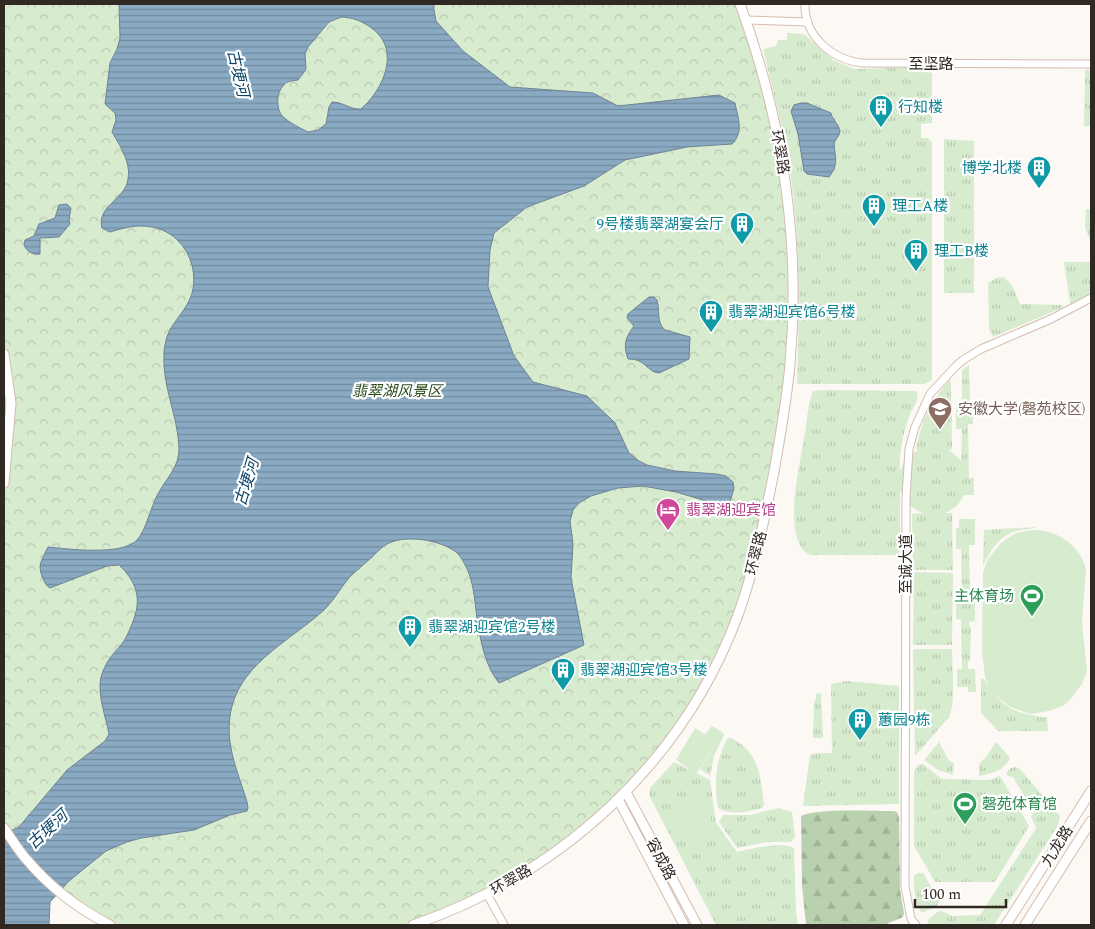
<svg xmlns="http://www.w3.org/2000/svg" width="1095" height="929" font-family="Spectral,'Noto Sans SC',serif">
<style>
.grass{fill:url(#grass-tufts)}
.forest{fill:url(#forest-firs)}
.park{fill:url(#park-crowns)}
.garden{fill:#d7ebcf}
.water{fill:url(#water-rules);stroke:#6f8393;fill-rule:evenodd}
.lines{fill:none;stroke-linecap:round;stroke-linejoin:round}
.street-casing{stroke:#d3bdaf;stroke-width:9}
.secondary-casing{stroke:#d3bdaf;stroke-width:11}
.street{stroke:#fff;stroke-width:7}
.secondary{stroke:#fff;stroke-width:9}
.labels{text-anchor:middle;stroke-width:4.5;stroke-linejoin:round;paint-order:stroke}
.street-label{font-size:15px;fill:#302822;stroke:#fff}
.culture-label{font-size:15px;fill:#0d838f;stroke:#fff;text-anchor:start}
.park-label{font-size:15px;font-style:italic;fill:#2c4b1d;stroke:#fff}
.education-label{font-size:15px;fill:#785e54;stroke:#fff;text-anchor:start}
.hotel-label{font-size:15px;fill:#b23c85;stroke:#fff;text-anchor:start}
.leisure-label{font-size:15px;fill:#27864d;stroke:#fff;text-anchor:end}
.water-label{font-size:16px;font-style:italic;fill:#0a4466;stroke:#fff}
</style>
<defs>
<pattern id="grass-tufts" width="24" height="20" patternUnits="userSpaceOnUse" patternTransform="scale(1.25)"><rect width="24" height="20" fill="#d7ebcf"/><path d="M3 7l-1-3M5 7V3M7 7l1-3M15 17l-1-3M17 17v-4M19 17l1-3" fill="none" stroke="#b9cab1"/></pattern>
<pattern id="forest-firs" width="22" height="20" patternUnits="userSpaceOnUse" patternTransform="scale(1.25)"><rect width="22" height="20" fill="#bad1b0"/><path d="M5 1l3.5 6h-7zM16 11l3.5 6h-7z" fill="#a0b397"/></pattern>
<pattern id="park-crowns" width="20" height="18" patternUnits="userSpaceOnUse" patternTransform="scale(1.25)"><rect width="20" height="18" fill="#d7ebcf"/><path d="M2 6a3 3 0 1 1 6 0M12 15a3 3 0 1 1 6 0" fill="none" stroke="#b9cab1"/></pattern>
<pattern id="water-rules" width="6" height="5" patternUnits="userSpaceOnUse" patternTransform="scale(1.25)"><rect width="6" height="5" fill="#8aaac3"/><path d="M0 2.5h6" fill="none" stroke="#718a9e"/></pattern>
</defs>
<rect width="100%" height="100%" fill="#fcf8f4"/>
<path class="grass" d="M787,33L804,34L833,60L854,69L925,67L929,69L932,74V123L921,124V138H928L932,142V378L931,381L924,384H797C799,315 801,248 791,179C785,135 773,92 763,49L776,46L778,40H787Z
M1085,70H1091V126H1084Z
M944,139L974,141V293H944Z
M1086,209H1091V244L1085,226Z
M1064,262H1091V295L1072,305L1070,303Z
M1004,277L1012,285L1020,304L1061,305L1064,307L993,337L989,330L988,283L997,278Z
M969,365L970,406L973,407V424H968L969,478H974V495H964C960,504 954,509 945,513H952L953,570H913L912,514L923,513C912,509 904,501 900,490V553L898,555H810C800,550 797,540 795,529C791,498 800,464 805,433C807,420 808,404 813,391L821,390L917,391C919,402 913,406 909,417C903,433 899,454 900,471C904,461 909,456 918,450H916C921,421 931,402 950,379L951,384L952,449L949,450L961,460L962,429H956V407H962V370Z
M959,519H975V545H969L970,597H975V621L969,622V626L971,627L970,661H968V669H975L976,692H968V687H957V669H962L961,620L956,619V596H962L961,549H956V528H959Z
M1037,527C1032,529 1027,529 1021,530C1001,533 991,549 983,566L984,530Z
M914,572L953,573L952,645H913Z
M916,649H952C952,664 956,704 949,717L915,756L913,650Z
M981,678L984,679C995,698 1008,712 1032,715C1037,716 1041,718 1047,717L1048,731H998L981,713Z
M846,681L899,686V804L803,806L810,755L817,753H832L831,684Z
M821,693L823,737L822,738H813L814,702L816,699V694Z
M712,726L722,732L724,735L714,756L710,776L700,769L717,742L705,734Z
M728,738H732C760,755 760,774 764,805L762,808C747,812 731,816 718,808C714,784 715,760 728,738Z
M939,742L949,761L954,763L953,775L938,770L924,760Z
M996,742L1010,758C1005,770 991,774 979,776V764L986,757Z
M674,762L710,780L716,823L737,852C751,849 782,841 794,848L796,910L798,925H716L649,795L650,788Z
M920,764H923L942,779L989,780L1000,776L1029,826L995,882H935L914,846V773L915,769Z
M1016,767L1020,769L1060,816L1058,825L994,925H927L928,920L937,912L941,911L953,916L980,915L1035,830L1036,827L1031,817L1034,812L1013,777L1008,776L1006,773L1011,768Z
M779,808L792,812L795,837L791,842H767L737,848L719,822L723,815H750Z
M918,873H923L940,902L935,907L922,913C915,904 913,887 914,876Z"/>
<path class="forest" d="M894,811L897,812L899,817L900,890L904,913L903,917L884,925H806L802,885L801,816C816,808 874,811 894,811Z"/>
<path class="park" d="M4,4H740L759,60L790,229L787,392L747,590L705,684L642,776L543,861L413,925H110L71,900L4,828V483L9,422L4,354Z"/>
<path class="garden" d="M1032,530C1056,529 1080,545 1086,569L1082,622L1087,671L1082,684L1069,701L1063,706L1049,711L1030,714L1010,707L995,695L989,688L985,677L982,652L983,572L988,559L1002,542L1016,533Z
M695,728L717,742L696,774L676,760Z
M710,802L712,834L674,836L672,805Z"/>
<path class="water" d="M119,4H433L436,21L463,51L510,87L593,93L618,106L719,95L735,103C738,118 744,132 732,144L687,147L625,160L584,186L527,207L494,233L490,250L488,287L514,356L533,382L587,396L615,423L629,453L639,461L647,465L675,471L717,474L726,476L733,482L734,488L730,502L723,506L676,492L643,486L618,488L591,496L579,503L573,510L570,521L573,544L571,578L584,645L499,683C487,668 482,648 479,630C474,606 476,582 463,561C461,558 459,554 456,552C440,540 406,534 387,544C382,547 377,552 373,556C365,564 355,571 348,579C340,589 334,600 325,609C293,639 244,661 232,706C223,741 237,769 247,802L248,808L247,811L230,815L194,830L141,838L127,842L106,851L69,881L50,902L49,925H4V834L19,827L67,770L105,741L109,734C106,717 97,695 101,677C105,663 112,655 121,645C126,639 129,631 132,624C142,600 138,583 119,565L107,566L50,588C44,585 40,573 40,566C41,560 45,553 48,547C68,549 122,556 137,540C146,531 151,505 159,492C167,478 180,465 179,448C178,416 162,386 164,354C164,347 167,334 171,328C179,315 190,305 193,289C198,261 180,231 151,227C137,224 124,228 110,232L102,228C96,206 126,199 128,179C131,162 120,146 112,132L116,120L115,113L105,104L110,63L117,49L120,38ZM341,17C351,17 362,21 370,27C402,48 384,89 361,109C351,110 343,102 332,102L329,107L326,124L318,130L308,132C300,128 290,123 283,117C276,110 276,93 283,86C286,81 292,81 298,80L306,69L305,54L308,47L329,22Z
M801,103H807L831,113C832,120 840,125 840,132C839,136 836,139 834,143C835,158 839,164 829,177L807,174L804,171L798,134L791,111L794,105Z
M67,204L71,208L69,219L70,224L59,237L40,238V254C33,255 27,252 24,245L25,240L34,236L39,224L55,218L59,205Z
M649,297H654L657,300C660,310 656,322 665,330L690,337L689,359L659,373C647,372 645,358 628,359C623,345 625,338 634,326L627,318L628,314Z"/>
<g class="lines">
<defs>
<path id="street" d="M805,4C804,36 832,60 863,63L1091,64
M746,20L808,22
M487,894L504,925
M916,925L911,919L905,886L906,497L909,449L915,427L930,394L956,366L963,360L981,349L1051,319L1091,298"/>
<path id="secondary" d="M4,354L11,403L4,483
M626,792L697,925
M618,799L684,925
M4,828C11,838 18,850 27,860C49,886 79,909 110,925
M413,925C561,874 683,763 738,615C755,568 764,520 774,472C780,436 787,400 790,364C801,241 782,119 740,4
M1006,925L1091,791
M1025,925L1091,821"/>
</defs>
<use href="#street" class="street-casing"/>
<use href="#secondary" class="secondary-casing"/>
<use href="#street" class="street"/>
<use href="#secondary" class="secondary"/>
</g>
<defs>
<symbol id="building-pin" viewBox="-11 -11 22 30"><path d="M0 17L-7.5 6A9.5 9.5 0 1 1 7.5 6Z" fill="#0f9aa8" stroke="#fff"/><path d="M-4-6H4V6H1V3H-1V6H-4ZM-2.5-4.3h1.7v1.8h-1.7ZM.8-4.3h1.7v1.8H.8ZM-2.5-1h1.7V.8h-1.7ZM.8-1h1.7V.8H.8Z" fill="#fff"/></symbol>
<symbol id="university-pin" viewBox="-11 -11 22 30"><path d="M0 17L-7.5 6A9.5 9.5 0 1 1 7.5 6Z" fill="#8d6e63" stroke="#fff"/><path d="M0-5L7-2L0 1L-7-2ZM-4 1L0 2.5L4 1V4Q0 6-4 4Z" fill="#fff"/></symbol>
<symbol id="hotel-pin" viewBox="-11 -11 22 30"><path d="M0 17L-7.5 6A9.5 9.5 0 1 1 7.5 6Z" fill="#d1479c" stroke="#fff"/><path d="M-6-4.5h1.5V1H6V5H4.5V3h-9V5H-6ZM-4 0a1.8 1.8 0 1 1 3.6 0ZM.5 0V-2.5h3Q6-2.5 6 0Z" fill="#fff"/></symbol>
<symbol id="stadium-pin" viewBox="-11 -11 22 30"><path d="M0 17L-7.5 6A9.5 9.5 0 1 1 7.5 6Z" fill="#2e9e5b" stroke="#fff"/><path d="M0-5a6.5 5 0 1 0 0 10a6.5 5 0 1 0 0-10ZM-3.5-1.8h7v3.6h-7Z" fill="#fff"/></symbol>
</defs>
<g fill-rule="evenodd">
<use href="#building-pin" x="867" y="93" width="28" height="38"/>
<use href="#building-pin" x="1025" y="154" width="28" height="38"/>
<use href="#building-pin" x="860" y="192" width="28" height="38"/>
<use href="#building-pin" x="728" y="210" width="28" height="38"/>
<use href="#building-pin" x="902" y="237" width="28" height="38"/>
<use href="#building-pin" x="697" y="298" width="28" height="38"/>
<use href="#university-pin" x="926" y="395" width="28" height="38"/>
<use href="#hotel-pin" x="654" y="496" width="28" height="38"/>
<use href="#stadium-pin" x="1018" y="582" width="28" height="38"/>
<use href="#building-pin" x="396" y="613" width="28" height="38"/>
<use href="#building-pin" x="549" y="656" width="28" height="38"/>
<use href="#building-pin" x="846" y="706" width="28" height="38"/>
<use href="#stadium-pin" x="951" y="790" width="28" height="38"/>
</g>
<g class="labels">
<g class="street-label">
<text x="931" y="69">至坚路</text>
<text transform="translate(780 152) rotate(80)" y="5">环翠路</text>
<text transform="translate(756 553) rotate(-76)" y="5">环翠路</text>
<text transform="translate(906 564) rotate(-90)" y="5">至诚大道</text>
<text transform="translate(1057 846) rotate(-58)" y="5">九龙路</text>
<text transform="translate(661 859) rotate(62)" y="5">容成路</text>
<text transform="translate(511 880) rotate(-30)" y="5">环翠路</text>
</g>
<g class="culture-label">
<text x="898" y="112">行知楼</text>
<text x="1022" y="173" text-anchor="end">博学北楼</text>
<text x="892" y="211">理工A楼</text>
<text x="724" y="229" text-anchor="end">9号楼翡翠湖宴会厅</text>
<text x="934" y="256">理工B楼</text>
<text x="728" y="317">翡翠湖迎宾馆6号楼</text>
<text x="428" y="632">翡翠湖迎宾馆2号楼</text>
<text x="580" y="675">翡翠湖迎宾馆3号楼</text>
<text x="878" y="725">蕙园9栋</text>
</g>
<g class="park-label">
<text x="397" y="396">翡翠湖风景区</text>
</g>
<g class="education-label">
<text x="958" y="414">安徽大学(磬苑校区)</text>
</g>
<g class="hotel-label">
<text x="686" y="515">翡翠湖迎宾馆</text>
</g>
<g class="leisure-label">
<text x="1014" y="601">主体育场</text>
<text x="982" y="809" text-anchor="start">磬苑体育馆</text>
</g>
<g class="water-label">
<text transform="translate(239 73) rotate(77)" y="6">古埂河</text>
<text transform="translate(246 482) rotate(-73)" y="6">古埂河</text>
<text transform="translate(47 829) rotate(-43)" y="6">古埂河</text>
</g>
</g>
<rect width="1095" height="929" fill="none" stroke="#302822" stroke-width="10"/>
<path d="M915 899v8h91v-8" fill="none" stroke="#302822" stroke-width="2.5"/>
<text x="922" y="899" font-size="15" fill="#302822" stroke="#ffffff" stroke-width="4" paint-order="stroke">100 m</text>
</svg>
